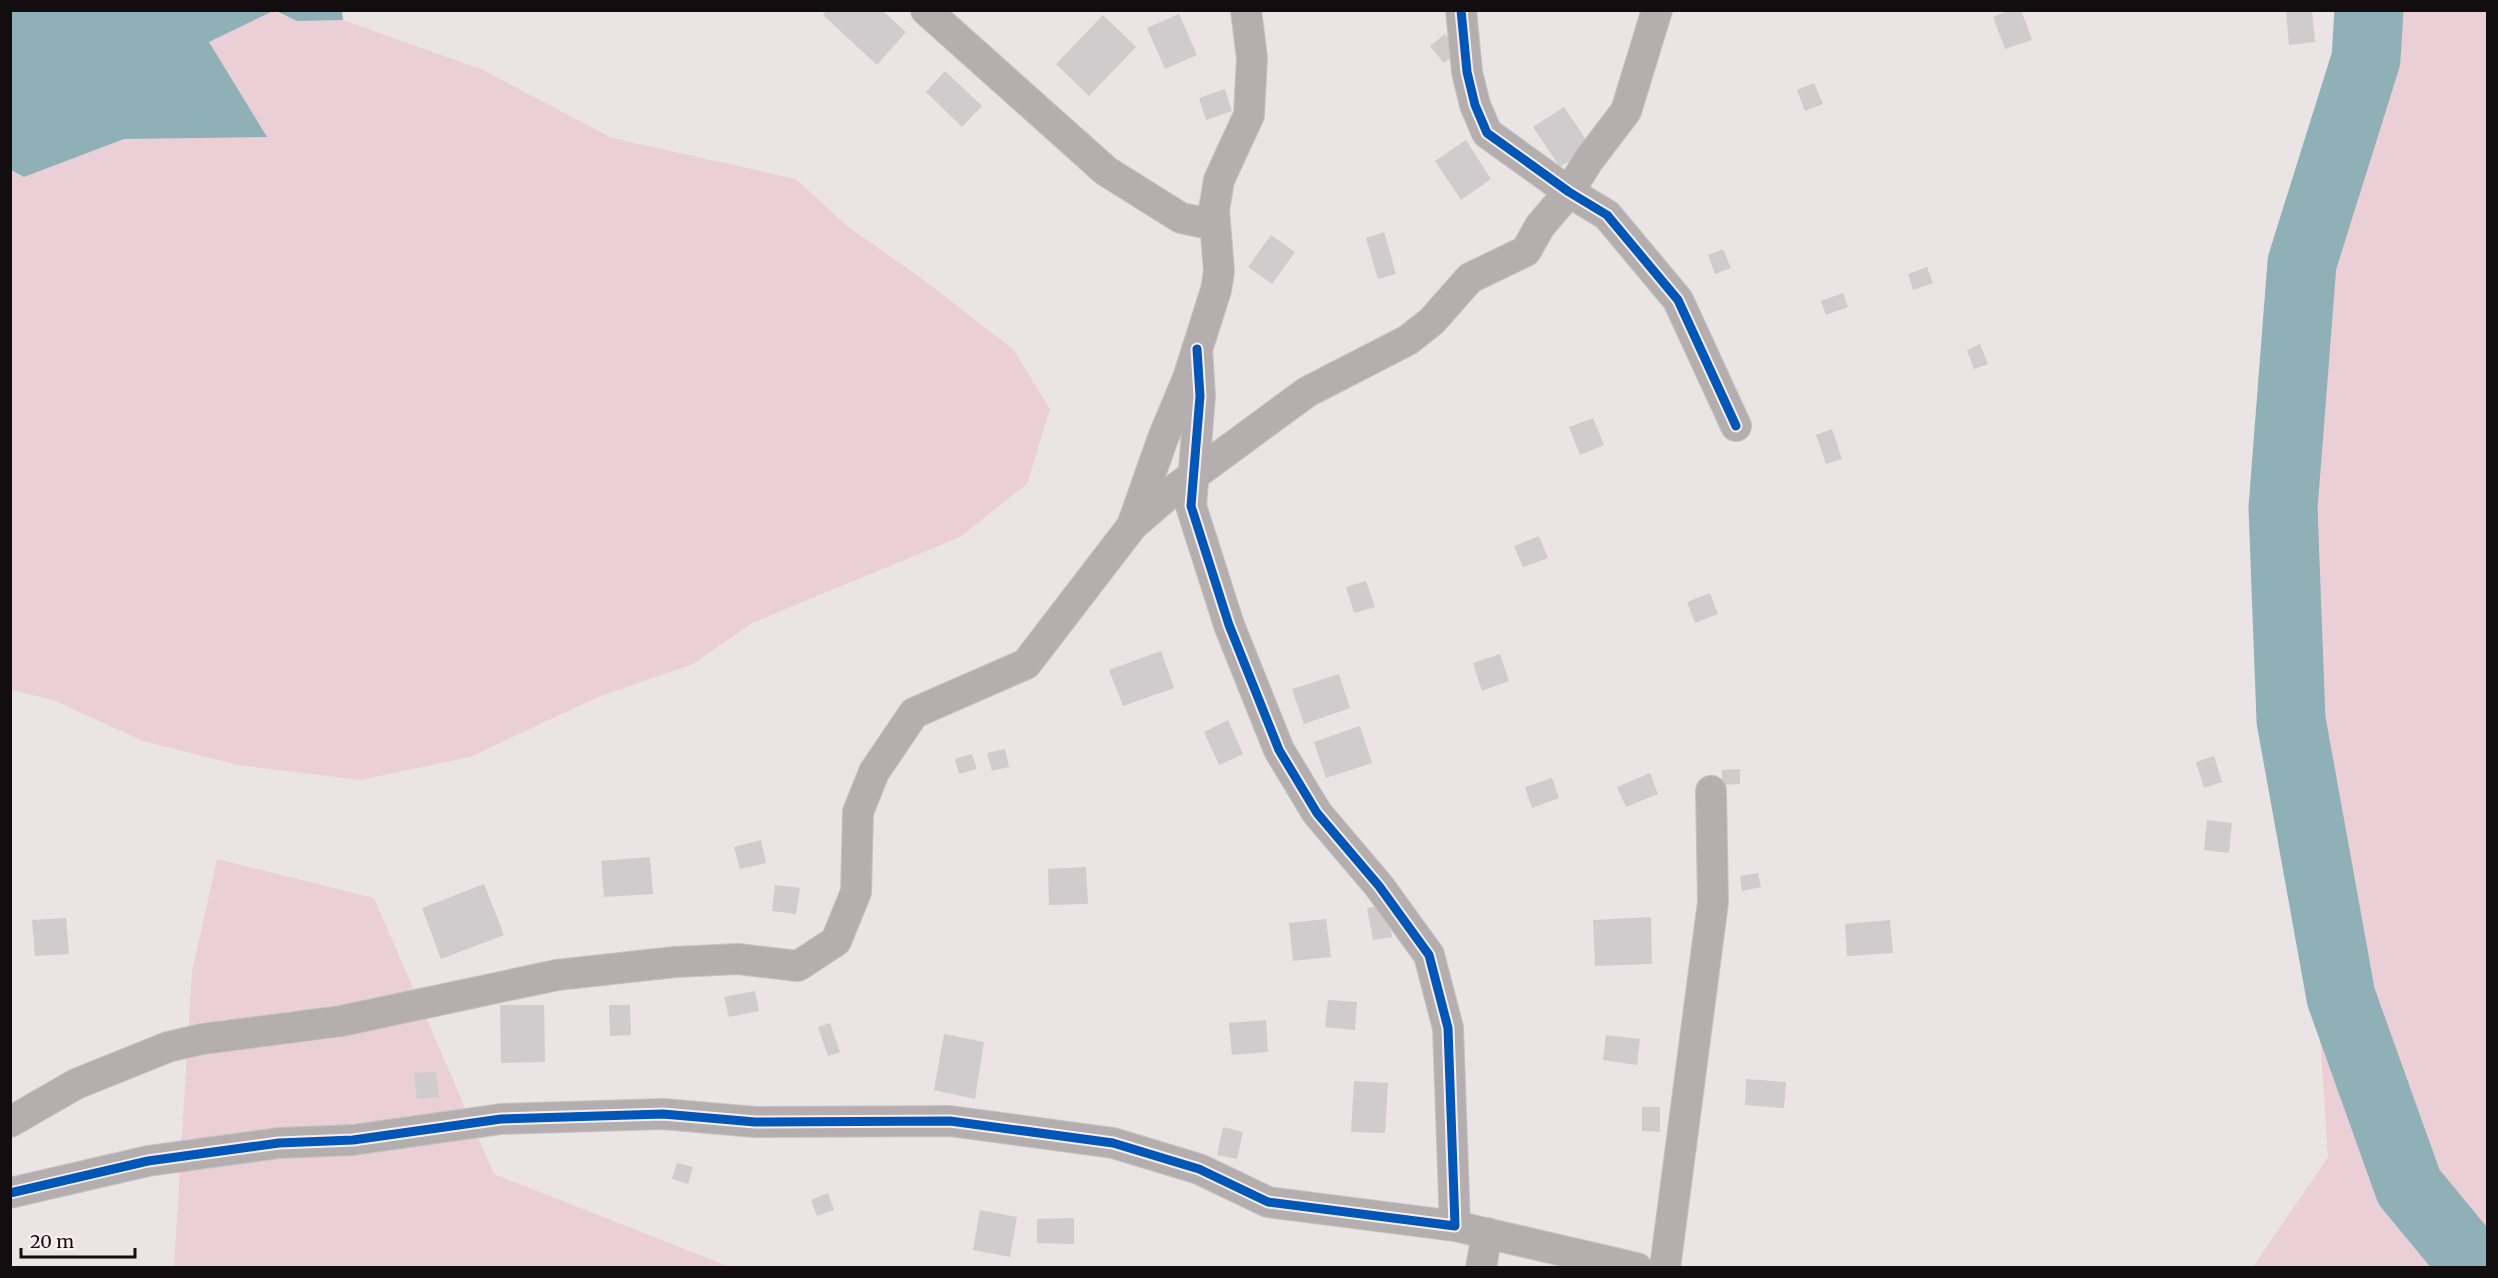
<svg xmlns="http://www.w3.org/2000/svg" width="2498" height="1278" font-family="Merriweather,serif">
<style>
.green{fill:#ebcfd6}
.water{fill:#8eb0b6}
.lines{fill:none;stroke-linecap:round;stroke-linejoin:round}
.river{stroke:#8eb0b6;stroke-width:69}
.building{fill:#d0cbcc}
.street-casing{stroke:#c7c2c4;stroke-width:32}
.street{stroke:#b4aeaf;stroke-width:30}
.cycleway-casing{stroke:#fbedf1;stroke-width:13}
.cycleway{stroke:#0057b8;stroke-width:9}
</style>
<rect width="100%" height="100%" fill="#eae4e5"/>
<path class="green" d="M273,11L297,21L343,20L483,70L612,138L796,179L847,226L921,278L1013,349L1050,409L1027,484L960,537L752,623L693,664L598,697L470,757L360,780L238,765L143,741L53,700L11,690L10,170L24,177L124,139L266,137L209,42Z
M2341,11H2487V1267H2253L2328,1157L2290,577Z
M217,859L374,898L494,1174L730,1267L174,1268L192,972Z"/>
<path class="water" d="M10,11H273L209,42L267,137L124,139L24,177L11,170Z
M276,11H342L343,20L297,21Z"/>
<g class="lines">
<path class="river" d="M2369,10L2366,59L2302,263L2283,508L2291,720L2341,997L2409,1187L2476,1268"/>
</g>
<path class="building" d="M827,10H882L906,32L877,65L823,15Z
M2010,10H2021L2032,40L2005,49L1993,17Z
M2286,10H2312L2315,42L2289,45Z
M1179,14L1197,55L1165,69L1147,28Z
M1103,15L1136,47L1089,96L1056,64Z
M1445,34L1459,50L1444,63L1430,46Z
M945,71L982,106L962,127L926,92Z
M1814,83L1823,104L1805,111L1797,90Z
M1225,89L1232,111L1206,120L1199,98Z
M1564,107L1591,147L1560,167L1533,127Z
M1466,140L1491,179L1461,200L1435,161Z
M1384,232L1396,274L1378,279L1366,238Z
M1271,235L1295,252L1272,284L1248,267Z
M1723,249L1731,268L1715,274L1708,255Z
M1927,267L1933,283L1913,290L1908,274Z
M1843,293L1848,307L1826,315L1821,301Z
M1980,344L1988,364L1974,369L1967,350Z
M1593,418L1604,445L1580,455L1569,427Z
M1832,429L1842,459L1826,464L1816,435Z
M1539,536L1548,558L1523,567L1514,546Z
M1366,581L1375,607L1354,613L1346,587Z
M1710,593L1718,614L1695,623L1687,602Z
M1161,651L1174,688L1123,706L1109,670Z
M1500,654L1509,681L1482,691L1473,663Z
M1339,674L1350,708L1304,724L1292,689Z
M1228,720L1243,754L1219,765L1204,732Z
M1360,726L1372,763L1326,778L1314,742Z
M1005,749L1009,767L992,771L987,753Z
M972,754L977,769L959,774L955,759Z
M2214,756L2222,782L2204,788L2196,762Z
M1740,769V784L1722,785V770Z
M1650,773L1658,794L1626,807L1617,787Z
M1552,778L1559,798L1532,808L1525,787Z
M2207,820L2232,823L2229,853L2204,850Z
M761,840L766,863L740,869L734,847Z
M650,857L653,894L604,897L601,861Z
M1086,867L1088,904L1049,905L1048,869Z
M1758,873L1761,887L1742,891L1740,876Z
M484,884L504,935L441,959L422,908Z
M775,885L800,888L796,914L772,911Z
M1386,905L1392,937L1373,940L1367,908Z
M1651,917L1652,964L1595,966L1593,920Z
M66,918L69,954L35,956L32,920Z
M1326,919L1331,957L1293,961L1289,923Z
M1890,920L1893,953L1847,956L1845,924Z
M755,991L759,1011L729,1017L724,997Z
M1328,1000L1357,1002L1355,1030L1325,1027Z
M500,1005H544L545,1062L501,1063Z
M609,1005H630L631,1035L610,1036Z
M1266,1020L1268,1052L1232,1055L1229,1023Z
M830,1023L840,1052L828,1056L818,1027Z
M944,1034L984,1042L975,1099L934,1090Z
M1606,1035L1640,1039L1637,1065L1603,1060Z
M436,1072L439,1097L417,1099L414,1073Z
M1746,1079L1786,1082L1784,1108L1745,1105Z
M1354,1081L1388,1083L1385,1133L1351,1132Z
M1642,1107H1660V1132L1642,1131Z
M1223,1127L1243,1132L1237,1159L1217,1155Z
M677,1163L693,1167L688,1184L672,1179Z
M828,1193L834,1210L817,1216L811,1200Z
M980,1210L1017,1217L1010,1257L973,1250Z
M1074,1218V1244L1037,1243V1219Z"/>
<g class="lines">
<defs>
<path id="street" d="M926,10L1106,171L1181,218L1215,225
M1461,10L1467,72L1475,105L1487,133L1569,192L1607,215L1678,300L1736,426
M1133,523L1163,438L1188,378L1216,290L1219,271L1214,210L1219,180L1249,115L1252,58L1246,10
M10,1122L76,1084L168,1047L202,1039L341,1021L557,975L675,962L738,959L798,966L836,941L856,892L858,812L874,772L914,713L1026,664L1132,526L1171,492L1307,392L1408,340L1432,321L1470,278L1526,251L1540,226L1569,192L1588,161L1626,111L1657,10
M10,1193L148,1161L279,1143L353,1140L501,1119L663,1114L755,1122L950,1121L1113,1143L1199,1169L1268,1202L1455,1226L1448,1028L1429,955L1379,886L1317,813L1279,750L1229,625L1191,506L1200,396L1197,349
M1455,1226L1637,1268
M1481,1268L1487,1233
M1665,1268L1713,902L1711,791"/>
</defs>
<use href="#street" class="street-casing"/>
<use href="#street" class="street"/>
<defs>
<path id="cycleway" d="M1461,10L1467,72L1475,105L1487,133L1569,192L1607,215L1678,300L1736,426
M10,1193L148,1161L279,1143L353,1140L501,1119L663,1114L755,1122L950,1121L1113,1143L1199,1169L1268,1202L1455,1226L1448,1028L1429,955L1379,886L1317,813L1279,750L1229,625L1191,506L1200,396L1197,349"/>
</defs>
<use href="#cycleway" class="cycleway-casing"/>
<use href="#cycleway" class="cycleway"/>
</g>
<rect width="2498" height="1278" fill="none" stroke="#120d0f" stroke-width="24"/>
<path d="M21 1248v9h114v-9" fill="none" stroke="#120d0f" stroke-width="3"/>
<text x="30" y="1248" font-size="18" fill="#120d0f" stroke="#fbedf1" stroke-width="4.5" paint-order="stroke">20 m</text>
</svg>
